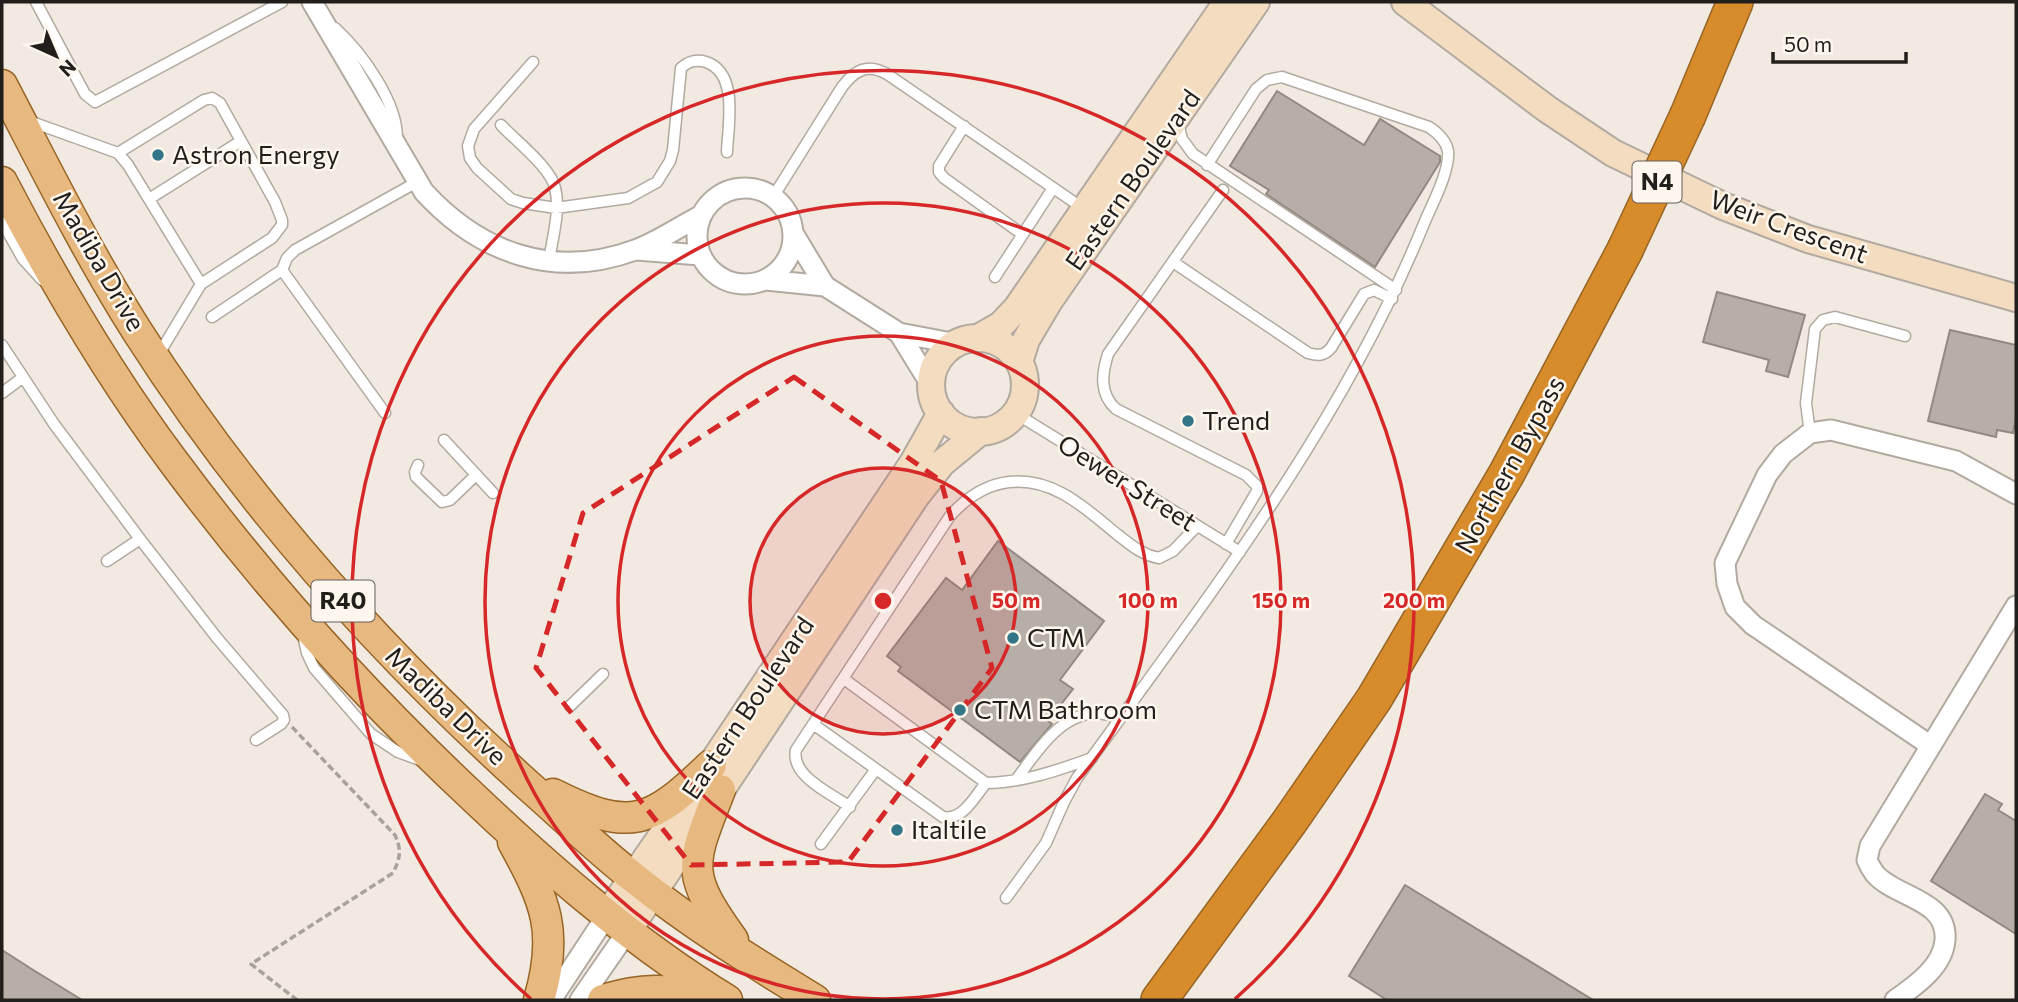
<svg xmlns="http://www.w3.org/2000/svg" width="2018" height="1002" font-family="Commissioner,sans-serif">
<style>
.building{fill:#b7afa7;stroke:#928a82;stroke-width:2}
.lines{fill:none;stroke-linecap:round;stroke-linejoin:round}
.lane-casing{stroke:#b2aaa1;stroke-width:13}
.street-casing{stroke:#b2aaa1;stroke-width:23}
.secondary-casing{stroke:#b2aaa1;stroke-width:30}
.primary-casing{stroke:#976525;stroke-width:33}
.highway-casing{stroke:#976525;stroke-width:38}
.path{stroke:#a9a29c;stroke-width:3.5;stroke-dasharray:7 3.5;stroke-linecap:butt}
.lane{stroke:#fff;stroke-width:10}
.street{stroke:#fff;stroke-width:19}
.secondary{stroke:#f3dcbf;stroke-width:26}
.primary{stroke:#e7b980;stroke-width:30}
.highway{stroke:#d78b2b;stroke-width:35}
.highway-bridge-casing{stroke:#976525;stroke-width:38;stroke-linecap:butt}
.highway-bridge{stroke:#d78b2b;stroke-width:35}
.marked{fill:none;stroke:#d62828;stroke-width:5;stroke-dasharray:14 9;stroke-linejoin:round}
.ring{fill:none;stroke:#d62828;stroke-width:3.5}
.poi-dot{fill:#337687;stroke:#fff6ed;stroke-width:2.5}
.labels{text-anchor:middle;stroke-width:5;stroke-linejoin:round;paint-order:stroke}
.shield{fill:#fff6ed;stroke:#645f5a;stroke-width:2}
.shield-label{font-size:24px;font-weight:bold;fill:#211e1b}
.poi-label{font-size:26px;fill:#211e1b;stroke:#fff6ed;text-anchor:start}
.street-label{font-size:26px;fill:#211e1b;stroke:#fff6ed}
.centre{fill:#d62828;stroke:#fff6ed;stroke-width:3.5}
.ring-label{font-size:21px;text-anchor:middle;font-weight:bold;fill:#d62828;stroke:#fff6ed;stroke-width:5;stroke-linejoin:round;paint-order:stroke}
</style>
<rect width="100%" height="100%" fill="#f2e9e0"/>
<path class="building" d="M1277,91L1364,145L1380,119L1440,156V162L1375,267L1266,194L1269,190L1230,166Z
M1717,292L1805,315L1788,377L1766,371L1769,360L1703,342Z
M1950,330L2016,345V418L2013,433L1997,430L1996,437L1928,421Z
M998,541L1104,621L1060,680L1073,689L1048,721L1052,724L1020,762L898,671L901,667L887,656L946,578L962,590Z
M1985,794L2002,804L1998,810L2016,821V934L1931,881Z
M1405,885L1593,1000H1387L1349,976Z
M2,950L30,968L82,1000H2Z"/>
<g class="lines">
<defs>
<path id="lane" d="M36,2L85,94L95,102L282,2
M335,28C362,53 398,102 397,140
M533,62L474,129L468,146L470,158L477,168L511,199L523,203L556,208L628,198L657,182L670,161L673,150L681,68C689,61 696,59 706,62C739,73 728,125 727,152
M29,121L118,153L128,165L201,284L159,354
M1178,123L1182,139L1193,154L1396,290
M501,125C516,141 551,168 555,188C561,210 552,239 549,261
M964,126L939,166V172L944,178L1022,234
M118,153L204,100L212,98L220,103L275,202L282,220V225L272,238L201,284
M1223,190L1108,354C1102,373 1099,394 1116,409L1246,475L1257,486V491L1226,544
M773,197L842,87C855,70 867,63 887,74L1084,209
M149,199L241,141
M2,222L23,259L42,280
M1173,262L1308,353C1318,356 1324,356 1331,348L1364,294L1374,290L1392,299
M282,270L385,413
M995,277L1053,188
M212,317L282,270L287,258L295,250L417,182
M2,345L54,424L140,539L217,638L283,715L284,720L281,724L256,740
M2,393L22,378
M1015,413L1240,552
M1810,433L1806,403L1815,329L1823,320L1835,317L1905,336
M444,440L493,493
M418,465L415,472L416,477L442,502L450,500L476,475
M107,561L140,539
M303,635L307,653L314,668L371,734L398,752L420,760
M844,679L986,783C1022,783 1059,770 1092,758
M570,706L603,674
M813,724L943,817C963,821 975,796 986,783
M1016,780C1035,754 1058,716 1094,713C1103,713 1112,716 1121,717
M850,807C832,794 790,776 796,750L950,516C966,498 984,485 1009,482C1054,477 1086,509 1118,535C1131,545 1142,555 1159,558L1173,551L1197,526
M821,844L876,769
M1006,898L1046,843L1064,802L1077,778C1204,602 1340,429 1423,226C1431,206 1450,172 1448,151C1446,140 1438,133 1429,127L1282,77L1267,80L1256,89L1207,165"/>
<path id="street" d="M312,2L424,192C480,253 554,280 635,250C658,242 680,226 702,215
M697 236a48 48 0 1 1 96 0a48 48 0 1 1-96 0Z
M793,233L825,286
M637,250L700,255
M766,280L825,286L899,333L957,344
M899,333L931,385
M1931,746L1753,625L1735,607L1727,584L1725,563L1767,475L1783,454L1810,433L1831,430L1956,461L2016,494
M551,1000L607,915
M580,1000L627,932
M1895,1000C1915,986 1943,967 1945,940C1948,899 1896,898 1875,874C1872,870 1869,865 1867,860L1870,846L2016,606"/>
<path id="secondary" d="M1405,2L1547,109L1613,153L1723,206L1808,239L2016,298
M978,338L1001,325L1017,308L1227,2
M931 385a47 47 0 1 1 94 0a47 47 0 1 1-94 0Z
M1019,362L1026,340L1049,301L1256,2
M607,915L711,765L913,463L941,413
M627,932L916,496L942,463L981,431"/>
<path id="primary" d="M2,85C45,167 87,252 137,331C246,502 381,653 531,788C565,818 598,850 634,878C691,924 753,962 815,1000
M2,182C52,278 108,374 173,461C262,581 363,694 472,796C551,871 634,943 727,1000
M720,790C691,865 684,872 733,940
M553,794C631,833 650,824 711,765
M513,842C546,902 559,932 539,1000
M603,1000C621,995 640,990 659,991C679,992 694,997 714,992"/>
<path id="highway" d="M1688,115L1735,2
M1159,1000L1290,821L1374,699L1507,473L1625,250"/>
</defs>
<use href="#lane" class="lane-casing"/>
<use href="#street" class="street-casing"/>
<use href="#secondary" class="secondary-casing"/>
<use href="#primary" class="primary-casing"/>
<use href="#highway" class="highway-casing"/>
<path class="path" d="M292,727L395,835C402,851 400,858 393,873L251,964L297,1000"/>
<use href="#lane" class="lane"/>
<use href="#street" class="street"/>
<use href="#secondary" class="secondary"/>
<use href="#primary" class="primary"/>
<use href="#highway" class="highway"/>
<defs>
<path id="highway-bridge" d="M1625,250L1688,115"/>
</defs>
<use href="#highway-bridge" class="highway-bridge-casing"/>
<use href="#highway-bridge" class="highway-bridge"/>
</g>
<path class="marked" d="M794,377L941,481L992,668L848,862L691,865L536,668L583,513Z"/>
<circle cx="883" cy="601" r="133" fill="#d62828" fill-opacity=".12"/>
<g class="ring">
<circle cx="883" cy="601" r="133"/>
<circle cx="883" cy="601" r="265"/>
<circle cx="883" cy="601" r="398"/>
<path d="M531 999A531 531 0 1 1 1235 999"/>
</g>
<g class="poi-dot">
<circle cx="158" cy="155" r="7"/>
<circle cx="1188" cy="421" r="7"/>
<circle cx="1013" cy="638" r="7"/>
<circle cx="960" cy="710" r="7"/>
<circle cx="897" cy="830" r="7"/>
</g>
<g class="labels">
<g class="shield">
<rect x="1632.5" y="161.5" width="49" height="41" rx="5"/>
<rect x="311.5" y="580.5" width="63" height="41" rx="5"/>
</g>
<g class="shield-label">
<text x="1657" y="190">N4</text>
<text x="343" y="609">R40</text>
</g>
<g class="poi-label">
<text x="172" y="164">Astron Energy</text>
<text x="1202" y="430">Trend</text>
<text x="1027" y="647">CTM</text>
<text x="974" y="719">CTM Bathroom</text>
<text x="911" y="839">Italtile</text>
</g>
<g class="street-label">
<text transform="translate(1133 180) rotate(-55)" y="9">Eastern Boulevard</text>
<text transform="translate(1789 227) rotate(20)" y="9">Weir Crescent</text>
<text transform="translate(99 261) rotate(60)" y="9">Madiba Drive</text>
<text transform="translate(1510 465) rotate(-61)" y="9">Northern Bypass</text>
<text transform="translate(1127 483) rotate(32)" y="9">Oewer Street</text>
<text transform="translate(446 706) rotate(44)" y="9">Madiba Drive</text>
<text transform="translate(748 708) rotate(-56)" y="9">Eastern Boulevard</text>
</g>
</g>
<circle cx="883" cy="601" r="10" class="centre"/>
<g class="ring-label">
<text x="1016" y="608">50 m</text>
<text x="1148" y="608">100 m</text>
<text x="1281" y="608">150 m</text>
<text x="1414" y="608">200 m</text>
</g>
<rect width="2018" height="1002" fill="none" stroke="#211e1b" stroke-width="7"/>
<g transform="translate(56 56) rotate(136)" stroke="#fff6ed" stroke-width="5" paint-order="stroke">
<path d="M0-5L12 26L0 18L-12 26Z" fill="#211e1b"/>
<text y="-10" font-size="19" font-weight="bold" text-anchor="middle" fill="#211e1b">N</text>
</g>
<path d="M1773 52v10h133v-10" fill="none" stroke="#211e1b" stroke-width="3.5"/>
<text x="1784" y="52" font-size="21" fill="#211e1b" stroke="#fff6ed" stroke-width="5" paint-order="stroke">50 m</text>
</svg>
